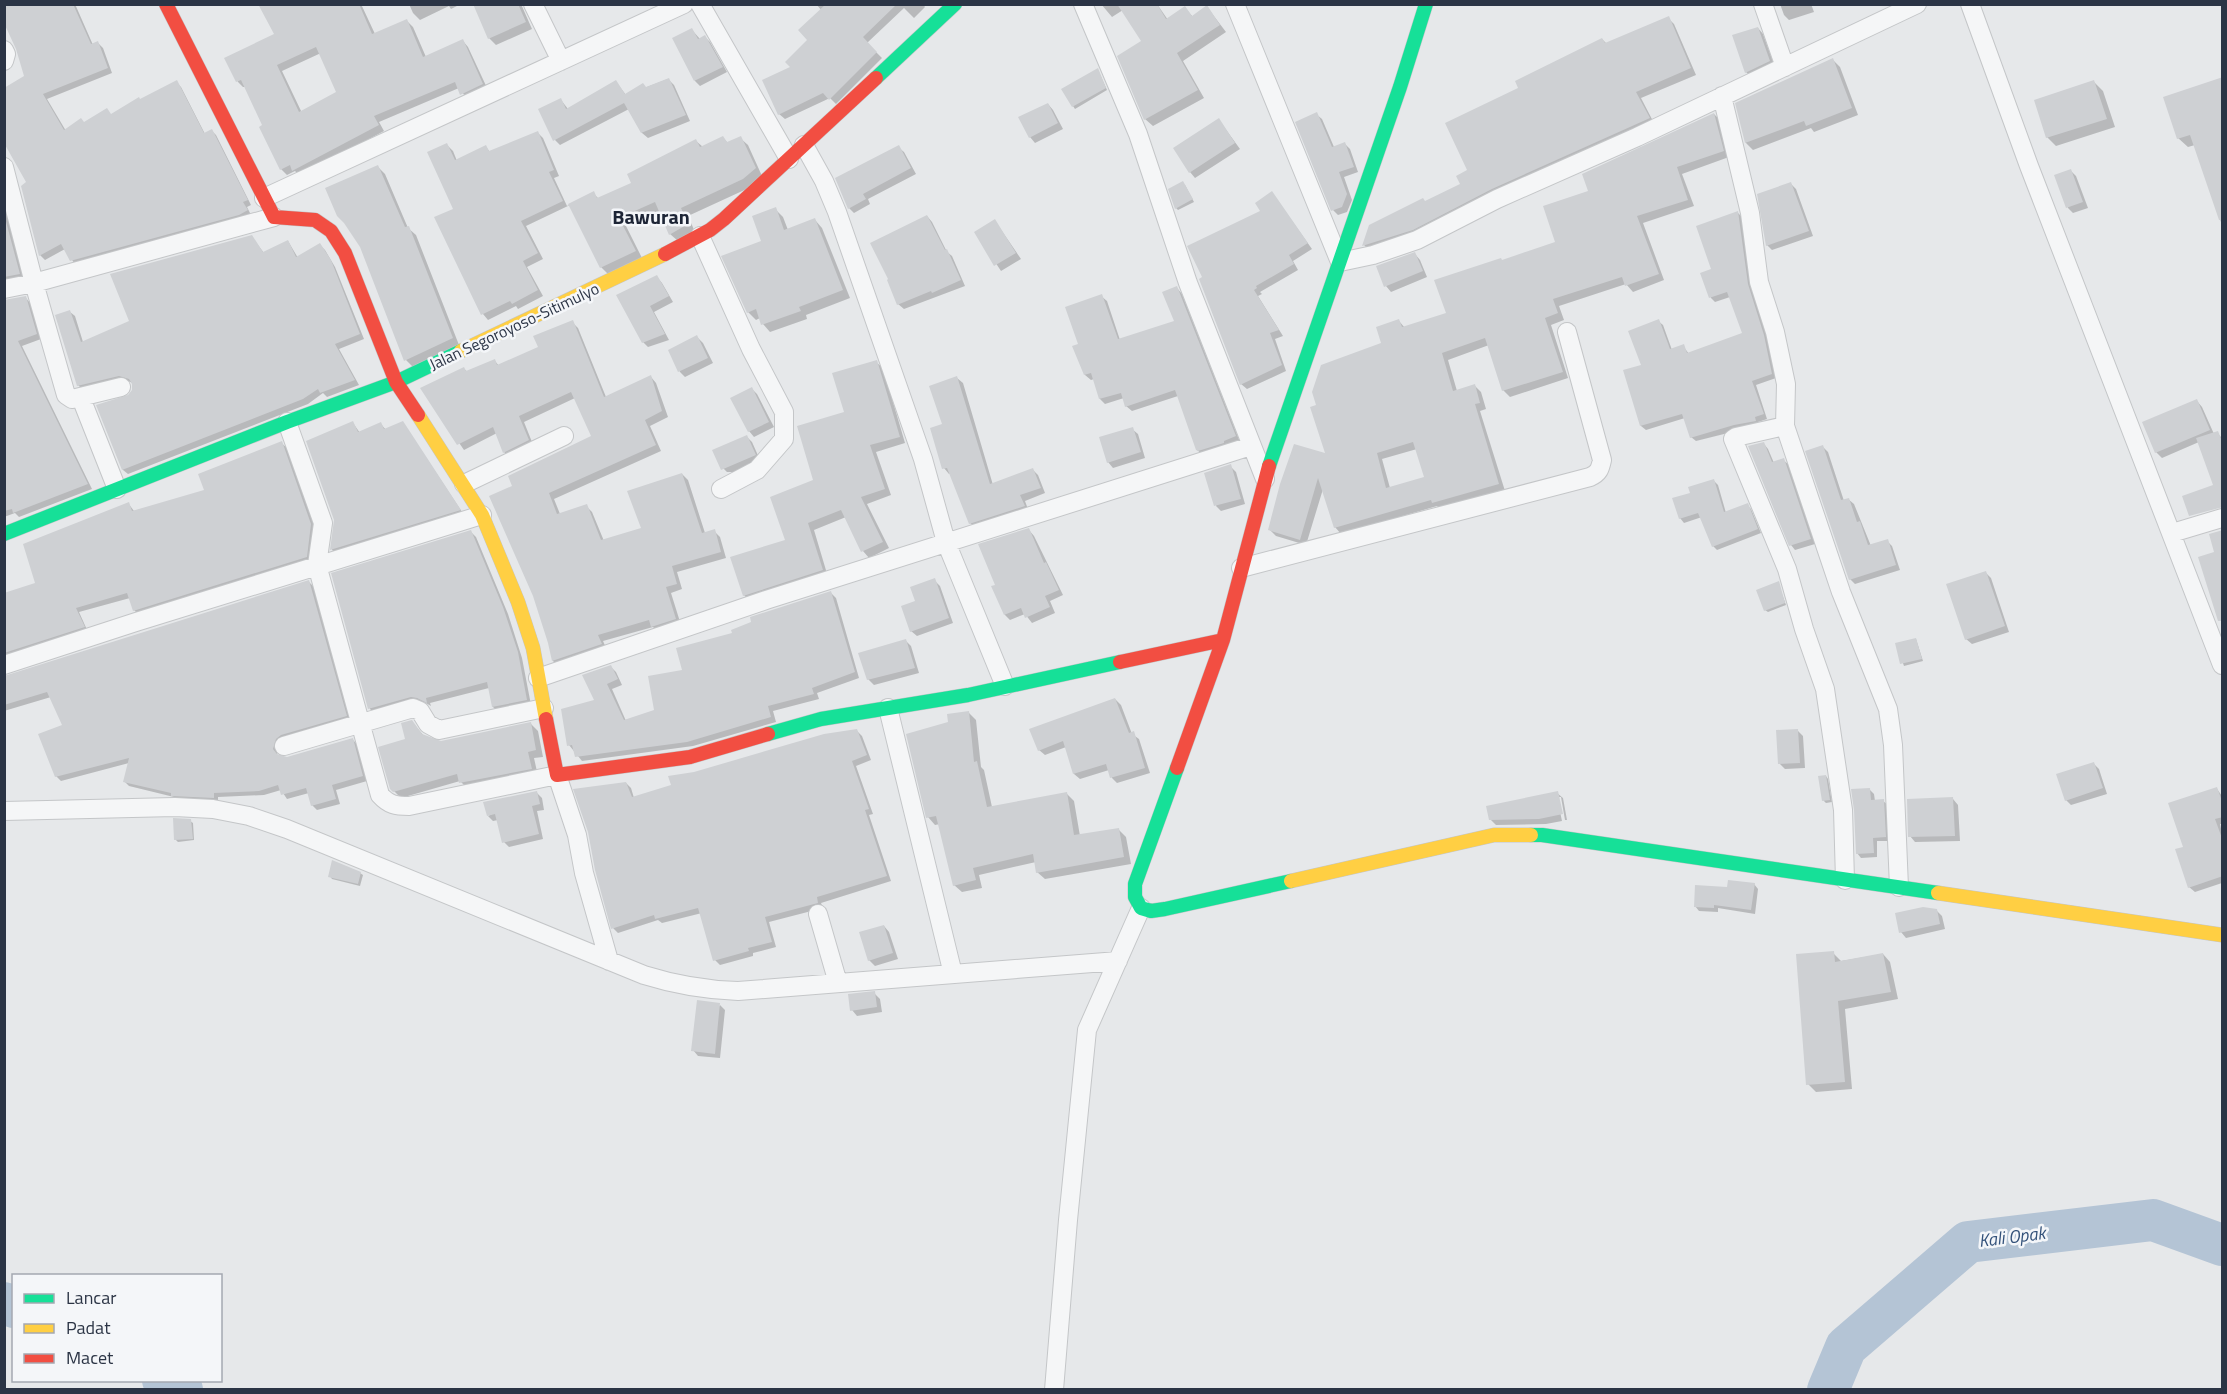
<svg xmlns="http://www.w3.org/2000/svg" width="2227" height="1394" font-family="'Titillium Web',sans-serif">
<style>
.shadow{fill:#0003;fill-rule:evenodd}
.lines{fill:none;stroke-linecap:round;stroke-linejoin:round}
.river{stroke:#b4c4d5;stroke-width:42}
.building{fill:#ced0d3;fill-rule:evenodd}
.street-casing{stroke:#c4c6c8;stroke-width:20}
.fast-casing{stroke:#c4c6c8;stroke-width:15}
.slow-casing{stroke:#c4c6c8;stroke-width:15}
.jam-casing{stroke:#c4c6c8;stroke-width:15}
.street{stroke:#f5f6f7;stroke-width:18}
.fast{stroke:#16e098;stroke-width:14}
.slow{stroke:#ffcf43;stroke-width:14}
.jam{stroke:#f24e42;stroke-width:14}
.labels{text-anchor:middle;stroke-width:5;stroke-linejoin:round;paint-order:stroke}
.street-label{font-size:16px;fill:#2b3445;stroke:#f4f6f9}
.water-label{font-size:18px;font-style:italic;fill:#34527a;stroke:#f4f6f9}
.quarter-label{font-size:20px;font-weight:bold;fill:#1d2536;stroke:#f4f6f9}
</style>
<rect width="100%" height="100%" fill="#e6e8ea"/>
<path class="shadow" d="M4,4H75L93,45L98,43L103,48L112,73L47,99L66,131L112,115L176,82L181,87L205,134L211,130L216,135L251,205L247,207L251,215L76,266L65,249L45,260L40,255L28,183L26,77Z
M259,4H361L375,34L407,21L413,27L426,57L463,41L468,47L488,90L468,100L459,88L379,122L384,131L300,176L295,171L287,175L281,169L261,128L264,126L245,87H243L238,82L226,59L276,35ZM321,53L338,93L302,113L282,71Z
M409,4H461L451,9L449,6L420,20L413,13Z
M475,4H521L532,29L496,45L489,38Z
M816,4H923L925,7L914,18L904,8L867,43L882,58L836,104L830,98L785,119L779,114L793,68L809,40L822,11Z
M1101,4H1157L1168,20L1185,8L1193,17L1207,7L1226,32L1183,61L1204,98L1153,126L1145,119L1143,41L1123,10L1112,17Z
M1780,4H1811L1814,12L1789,20L1784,15Z
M1668,18L1674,24L1696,75L1641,98L1655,125L1370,251L1364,245L1426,202L1462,185L1520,89L1602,39L1607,44Z
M1758,28L1763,34L1775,67L1752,78L1746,72L1734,36Z
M692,30L700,39L705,37L710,42L727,72L700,86L695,81Z
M1833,60L1840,67L1858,115L1814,132L1811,128L1753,150L1746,143L1737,104Z
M1098,70L1107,90L1075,109L1073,106Z
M668,79L674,85L690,121L648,138L642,133L629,109L560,145L555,140L561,100L568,109L616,82L626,95Z
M2222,79V225L2195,145L2188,147L2178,138Z
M2094,82L2103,91L2115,127L2056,146L2047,137Z
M1048,104L1053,110L1063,129L1035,143L1030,137Z
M1316,114L1322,119L1334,147L1345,144L1350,149L1358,172L1344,177L1352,200L1347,212L1338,215L1333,210Z
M1714,114L1721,121L1729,157L1682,174L1694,206L1643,223L1664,280L1633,292L1626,284L1559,306L1564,320L1551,325L1568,378L1510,397L1503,390L1489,345L1448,360L1457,391L1475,386L1481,392L1486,409L1480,411L1505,491L1440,509L1437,506L1341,534L1335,527L1323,489L1306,545L1276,536L1270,530L1327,456L1318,406L1383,344L1399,321L1405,328L1448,314L1503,262L1557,243L1590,192ZM1417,449L1426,478L1390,488L1382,459Z
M1219,120L1240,149L1195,178L1190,172Z
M538,133L543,138L559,176L554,178L567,206L593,193L599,199L633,184L696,141L703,147L723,138L728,143L740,138L748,145L762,176L751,187L688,216L695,232L678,241L670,234L660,211L626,226L642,258L608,274L601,267L570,205L526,226L543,259L527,267L543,296L518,309L516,306L488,320L483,314L455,209L447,145L453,151L457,161L486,147L490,152Z
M898,147L904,152L916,174L868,199L870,204L854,213L849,208Z
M378,167L385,174L408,228L416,235L459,345L413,367L406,360L361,246L347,223Z
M2070,170L2076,176L2088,208L2073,213L2068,208L2056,176Z
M1791,184L1796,189L1813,236L1772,250L1767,245Z
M1185,185L1194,202L1178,210L1176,208Z
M1272,193L1312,249L1293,261L1298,270L1260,292L1262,294L1258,296L1283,336L1275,339L1286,371L1247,389L1241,384L1262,211Z
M4,204L24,279L4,284Z
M775,209L783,217L788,230L815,220L822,228L850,298L806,315L807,319L770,332L763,324L760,318L756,320L748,312Z
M1738,213L1742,217L1752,289L1768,341L1776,378L1756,385L1767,419L1758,422L1760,425L1696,441L1691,437L1685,418L1646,430L1641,426L1643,366L1658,321L1663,325L1672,350L1683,346L1689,354L1744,334L1730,297L1715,302L1711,298L1702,274L1713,270Z
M927,216L932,222L947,252L952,256L965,286L904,309L898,304Z
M995,221L1021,259L1001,271L976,233Z
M251,236L264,253L288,241L298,258L320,245L325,250L335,267L364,339L339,349L359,385L327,397L323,393L308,404L128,474L123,470L98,406L129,397L133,390V383L125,380L83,390L78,385L70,312L75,316L83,342L131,322Z
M1415,254L1420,260L1427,277L1391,292L1386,286Z
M657,277L662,283L673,302L654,312L669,340L648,347L643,342L618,295Z
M1177,288L1182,294L1240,442L1203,455L1197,450L1178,396L1132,411L1126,406L1124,398L1105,404L1100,399L1094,379L1091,380L1085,375L1080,345L1101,296L1107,301L1120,340L1176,322Z
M26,298L30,303L41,339L22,346L92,489L19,517L15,513L4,517V301Z
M572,322L578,328L606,397L651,377L656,383L668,417L650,426L661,451L554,499L560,514L586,506L592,512L604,541L643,529L682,474L688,480L705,533L714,531L720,537L726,558L677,572L682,589L671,593L681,625L659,633L653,627L603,641L607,650L559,667L553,661L514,487L593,436L575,398L524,422L534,447L510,458L504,452L497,433L464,450L422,389L464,369L468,372L495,361L499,366L539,348Z
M697,337L703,343L713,363L685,377L680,372L670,351Z
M876,362L883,368L905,443L876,452L891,495L867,504L889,548L869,558L863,551L846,517L814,530L828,577L750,602L744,595L787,541L846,413Z
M957,378L963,383L993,485L1033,470L1038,475L1045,493L1025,501L1029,512L976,528L970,523L951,473L949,474L944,468V425Z
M752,389L757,394L774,427L754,437L749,431Z
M2197,401L2202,407L2214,434L2217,433L2222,438V494L2199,442L2162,458L2156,452Z
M353,423L360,433L381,424L386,430L403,423L464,515L337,554L332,550L335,520Z
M1132,429L1138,434L1145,458L1113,468L1108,462Z
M747,437L752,442L760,460L734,472H727L721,466Z
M281,443L286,447L316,530L311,562L139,615L134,610L130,598L79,612L88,632L4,659V595L37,584L128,503L134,511L206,491Z
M1764,444L1768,449L1774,463L1783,460L1788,464L1815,544L1795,550L1791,545Z
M1823,447L1828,452L1844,501L1848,499L1854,504L1871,546L1887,541L1892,546L1900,570L1855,584L1850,579Z
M1230,466L1236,472L1245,504L1221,511L1216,506Z
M1714,481L1718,485L1726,513L1747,505L1751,509L1761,533L1717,550L1713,546L1702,517L1684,523L1680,518L1692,494Z
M1029,530L1034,536L1063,595L1050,601L1055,613L1032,623L1025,614L1010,620L1005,615L997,585Z
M471,532L476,537L508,614L522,658L531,705L498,712L493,707L489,688L430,703L431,706L424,702H416L375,714L370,709L333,574Z
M1986,573L1991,578L2009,632L1972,644L1966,639Z
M934,580L940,586L953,623L917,636L911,631L917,602Z
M309,582L314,587L350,720L280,743L277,755L287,758L352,739L357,744L367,781L336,790L340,804L317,810L312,805L309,793L287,799L281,790L264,795L218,797V802L177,800L174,797L129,786L125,782L129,763L61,781L56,776L64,725L51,697L4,711V677Z
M1778,583L1786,605L1768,612L1765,610Z
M831,593L836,598L859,678L817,693L819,699L773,711L776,722L693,746L582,761L569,745L596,701L611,667L616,672L622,685L612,689L626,721L656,711L684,671L734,634Z
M1916,639L1923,661L1904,666L1896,644Z
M905,640L911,646L919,673L874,685L868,679Z
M1115,699L1121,705L1132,734L1139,739L1150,773L1117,783L1112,778L1109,770L1080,779L1074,774L1066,747L1045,755L1039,750Z
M968,712L976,720L981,767L984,770L992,807L1066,793L1074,801L1080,836L1118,829L1126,837L1131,864L1045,879L1037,872L1036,862L979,875L982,888L962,892L954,885L940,824L935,825L928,817L949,723Z
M412,722L424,736L440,743L531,724L538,731L543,757L534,758L538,776L468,789L460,781L401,798L391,788Z
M857,731L862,736L871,760L856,766L873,814L869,815L891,881L821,903L823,908L769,922L776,947L753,953V956L720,965L715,960L702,913L662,923L658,920L618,933L613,928L626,783L631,788L634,798L673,786L695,774Z
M1798,731L1803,736L1805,768L1785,769L1779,763Z
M2093,763L2099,769L2107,794L2071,805L2066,800Z
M1826,776L1828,779L1832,802L1826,803L1823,800Z
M2217,789L2222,796V824H2220L2222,833V883L2195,892L2189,887L2184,848Z
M1870,790L1874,794L1875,801H1883L1888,805L1889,841H1877V857L1861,858L1857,853Z
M536,792L542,798L544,810L537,811L543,839L509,847L504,842L498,820L493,821L488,816Z
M1557,793L1563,798L1567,820H1565L1561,797H1557L1562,821L1546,824L1496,825L1490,819Z
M1953,799L1958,805L1960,841L1915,842L1910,836Z
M190,821L193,823L194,840L178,842L175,839Z
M360,873L363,875L360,886L332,879L330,876Z
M1754,884L1758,889L1755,914L1718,908V912L1699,911L1695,906Z
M1936,910L1942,916L1945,929L1906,938L1901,932Z
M884,926L889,932L898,959L875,966L869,960Z
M1833,953L1841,961L1883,954L1890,962L1898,999L1845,1009L1852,1089L1816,1092L1808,1084Z
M874,993L880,999L882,1012L857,1016L852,1010Z
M720,1005L725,1010L720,1058L698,1056L693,1050Z"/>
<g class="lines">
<path class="river" d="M4,1303L14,1307
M163,1380L182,1390
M1828,1390L1846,1347L1968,1242L2153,1220L2222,1245"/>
</g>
<path class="building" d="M4,4H73L91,44L98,41L108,68L43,94L64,130L81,118L84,122L107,108L111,114L139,97L140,99L177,80L204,133L212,129L248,200L243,202L248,210L239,215L70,261L61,244L39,256L21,186L26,182L4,143V88L24,76L16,49L4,23Z
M258,4H359L372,34L407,19L423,57L463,39L483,84L460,95L455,82L374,116L379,125L292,171L290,165L280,170L259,127L262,125L241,80L236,82L224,58L274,34ZM316,47L336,92L299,112L277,65Z
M473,4H518L526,22L488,39Z
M826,4H897L863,37L877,52L829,100L823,93L778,115L762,80L790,67L785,62L807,40L798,30Z
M1117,4H1157L1166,19L1185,6L1192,16L1207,5L1220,25L1177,53L1198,90L1144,120L1117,56L1141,41Z
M1669,16L1691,68L1636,92L1650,118L1492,189L1413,230L1362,246L1369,225L1423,198L1425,201L1460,184L1456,176L1467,170L1445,123L1518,88L1515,81L1602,38L1605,43Z
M1758,27L1770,61L1745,73L1732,35Z
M692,28L698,39L705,35L723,67L694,81L672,38Z
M1833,58L1852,108L1806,126L1804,121L1745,143L1735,103Z
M1098,68L1106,88L1072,107L1061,89Z
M2223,77V220H2219L2190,135L2177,139L2163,97Z
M669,78L686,115L641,133L624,103L553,141L538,109L561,98L566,109L616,80L625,94L643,83L646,87Z
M2094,80L2107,119L2046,138L2034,100Z
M1048,103L1058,123L1029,138L1018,117Z
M1317,112L1332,147L1345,142L1354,167L1339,172L1347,194L1342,207L1331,211L1295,122Z
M1714,113L1724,151L1677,167L1688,200L1637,216L1659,274L1625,286L1622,277L1553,299L1558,313L1545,318L1563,372L1502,391L1485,338L1442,353L1453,391L1475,384L1480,403L1475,404L1499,484L1432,503L1431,500L1334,528L1318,478L1300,540L1268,530L1280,484L1294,444L1325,453L1310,407L1316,405L1312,392L1321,365L1381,343L1376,327L1399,319L1402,327L1446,313L1434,280L1501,258L1502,260L1555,242L1543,206L1588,191L1582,174ZM1413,442L1424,477L1386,488L1377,453Z
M1219,118L1235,143L1189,173L1173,148Z
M538,131L554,170L549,172L563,201L521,221L538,253L523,261L538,290L512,304L510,301L481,315L434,217L453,209L427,152L447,143L455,160L486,145L489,151Z
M723,136L727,142L741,136L756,168L743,179L681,208L688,224L669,235L655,202L619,218L636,251L600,268L568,204L594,191L597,198L631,183L627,174L696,139L700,147Z
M899,145L911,168L863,194L866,199L848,209L835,178Z
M378,165L405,227L409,226L453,338L404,361L360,247L344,223L337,216L325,188Z
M2071,169L2083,202L2066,208L2054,175Z
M1183,181L1193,199L1175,209L1168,189Z
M1791,182L1809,231L1766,246L1757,194Z
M1272,191L1308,243L1289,255L1294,264L1256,286L1257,288L1254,290L1279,330L1270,333L1282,365L1240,385L1199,279L1202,277L1187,246L1260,211L1255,203Z
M776,207L784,230L815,218L843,290L799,307L801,311L761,325L756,309L747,313L721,256L761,241L752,216Z
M1738,211L1748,284L1764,335L1772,374L1752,381L1764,414L1755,417L1756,421L1734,425L1690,438L1682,414L1640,426L1623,370L1641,365L1628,331L1659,319L1670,349L1684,344L1687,353L1742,333L1727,292L1709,298L1700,273L1711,269L1696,226Z
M4,214L20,274L4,277Z
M927,215L945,250L947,249L961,280L932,293L931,291L897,305L887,280L888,279L870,243Z
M995,219L1016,253L994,266L974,232Z
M252,235L263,252L288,240L296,257L320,243L331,260L360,334L335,344L355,380L320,393L318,389L303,399L122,470L96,405L128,395L132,390V384L129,379L119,376L77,386L55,315L70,310L81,342L129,321L110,274Z
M1415,252L1423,271L1384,287L1376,266Z
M657,275L669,296L650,306L665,334L642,343L616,295Z
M1177,286L1236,436L1224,441V443L1198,451L1196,450L1175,390L1125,407L1121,393L1099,399L1091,373L1084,375L1072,346L1078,344L1065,307L1102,294L1118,339L1174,321L1162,292Z
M26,296L37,334L18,341L88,484L13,513L12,509L4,511V300Z
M573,320L604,397L651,375L662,411L645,420L656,445L549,493L557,514L587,504L601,540L641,528L627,491L682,473L702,533L715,529L721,552L672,566L677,584L666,587L676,619L651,627L649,620L598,635L602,644L552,661L548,643L533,596L489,496L512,486L508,476L591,436L571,392L519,416L529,440L503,453L493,427L457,445L420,388L464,367L466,371L495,359L497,365L538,347L533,336Z
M697,335L708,358L678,372L668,350Z
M877,360L900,437L870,445L885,489L861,497L883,542L861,552L841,510L808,523L823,570L743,596L730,557L785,540L770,497L813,480L797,426L844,412L832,373Z
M957,376L990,484L1033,468L1041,488L1020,495L1025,506L969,524L947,468L942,469L930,428L942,424L929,386Z
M752,387L769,422L748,432L730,398Z
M2197,399L2210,430L2155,453L2142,422Z
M353,421L358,432L381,422L384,429L403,421L461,510L330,550L334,520L306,441Z
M1133,427L1141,452L1107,463L1099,437Z
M2218,431L2223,444V507L2189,516L2182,496L2213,485L2196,438Z
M747,435L756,455L721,470L712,450Z
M282,441L311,524L307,557L133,611L127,593L76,608L85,627L4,653V593L35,583L23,544L129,502L132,511L204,490L198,474Z
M1764,442L1772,462L1784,458L1811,539L1789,546L1748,446Z
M1823,445L1841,500L1849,498L1857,522L1860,521L1868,545L1888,539L1896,565L1849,580L1805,451Z
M1231,464L1241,499L1214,506L1204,473Z
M1714,479L1724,512L1748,503L1758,529L1712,547L1698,513L1679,519L1672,498L1690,493L1688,487Z
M1029,528L1044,563L1046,562L1059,590L1045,596L1050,607L1025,618L1021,608L1004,615L991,586L995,585L978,544Z
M471,530L503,607L518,652L527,700L492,707L487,682L426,698L427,703L417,698L411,697L368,709L331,573Z
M2223,530V621H2218L2198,557L2214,552L2209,534Z
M1986,571L2005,626L1965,640L1946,584Z
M935,578L949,618L910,632L901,606L915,601L910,587Z
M309,580L347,716L281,735L276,739L273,749L277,754L287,757L353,738L363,776L332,785L336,799L311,806L306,788L281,795L278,785L259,791L214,793V798L171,796V793L123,782L129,758L55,777L38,734L62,725L47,692L4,705V676Z
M1779,581L1785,603L1764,611L1756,590Z
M831,591L855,672L812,688L814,694L768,706L771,717L687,742L575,757L572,745L567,746L561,709L594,700L582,675L611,665L618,679L607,684L624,720L654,710L648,676L682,670L676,648L732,633L731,630L751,622L750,617Z
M1916,638L1922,659L1900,664L1895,643Z
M906,639L915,668L867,680L858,653Z
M1115,698L1129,733L1134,731L1145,768L1110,778L1106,764L1073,774L1063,741L1038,751L1029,729Z
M969,711L974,762L977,761L987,807L1067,792L1074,835L1119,828L1124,857L1036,873L1033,854L973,868L976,880L953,886L936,816L926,818L906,734L948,722L947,714Z
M412,720L422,734L441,741L531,722L536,750L528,752L532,769L459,783L457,774L393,792L390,789L378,747L405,739L401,723Z
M857,729L867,755L852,761L869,809L865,810L887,876L817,897L818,903L765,917L772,942L748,948L749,951L713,961L698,908L655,919L654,915L611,929L595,870L588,832L573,789L626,782L632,797L671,785L668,776L694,772L824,734Z
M1798,729L1800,763L1778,764L1776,730Z
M2094,762L2103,788L2065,801L2056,774Z
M1826,775L1830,800L1822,801L1818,776Z
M2217,787L2223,804V817L2215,819L2223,841V876L2188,888L2175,849L2183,847L2168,803Z
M1870,788L1871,800L1884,799L1886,837L1873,838L1874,853L1856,854L1854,810L1851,789Z
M537,791L540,804L532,806L539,834L502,843L495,814L487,816L483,802Z
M1558,791L1563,814L1539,819L1489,820L1486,806Z
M1953,797L1955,836L1908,837L1907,799Z
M173,818L191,819L193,839L174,840Z
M332,860L361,872L358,884L328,877Z
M1728,880L1755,883L1751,910L1714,905V908L1694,907L1695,885L1727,887Z
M1923,907L1937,909L1940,924L1899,933L1895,913Z
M884,925L893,953L868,961L859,932Z
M1834,951L1835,962L1883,953L1891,992L1838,1001L1845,1082L1806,1085L1796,954Z
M875,991L877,1007L850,1011L848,994Z
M697,1000L720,1003L715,1054L691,1051Z"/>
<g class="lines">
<defs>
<path id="street" d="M533,4L561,61
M700,4L789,159
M1083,4L1138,134L1188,283L1265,479
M1235,4L1340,262L1373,255L1417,240L1497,199L1637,137L1917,4
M1763,4L1785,67
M1970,4L2029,166L2222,665
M4,50L6,54L4,61
M1722,96L1750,213L1759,282L1775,332L1786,384L1785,426L1841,592L1888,709L1893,745L1899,887
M804,145L824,181L837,212L923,459L946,542L1005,686
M4,167L34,283L66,395L72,399L121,387
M264,198L684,4
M700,236L751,349L784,412V439L757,470L721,489
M4,289L34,283L274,217
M81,398L117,489
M287,422L323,523L317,565L380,795C389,805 396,806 409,806L557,775L577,835L584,873L609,961
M1785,426L1736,437L1733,439L1787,569L1804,629L1825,689L1843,810L1845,880
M464,484L564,436
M2172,533L2222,518
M1241,568L1590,477C1599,473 1600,469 1602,460L1567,332
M4,665L136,622L482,515
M538,678L766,600L1251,446
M888,708L953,974
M284,746L413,708L420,711L428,724L439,730L544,708
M4,811L175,807L213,809L249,816L287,829L644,975C676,985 705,990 738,991L1118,961
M818,914L838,983
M1054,1390L1068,1220L1087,1030L1141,908"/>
<path id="fast" d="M876,78L955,4
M1269,466L1400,87L1426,4
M4,534L287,422L396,382L461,351
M768,734L821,719L968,695L1120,662
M1177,768L1135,884V897L1141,908L1151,911L1165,909L1291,881
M1531,835H1542L1938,893"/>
<path id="slow" d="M461,351L665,254
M418,415L482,515L518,602L533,648L546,719
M1291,881L1494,835H1531
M1938,893L2222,935"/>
<path id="jam" d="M166,4L274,217L315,220L331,231L345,253L396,382L418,415
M665,254L710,230L724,219L876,78
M1120,662L1223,640
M546,719L557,775L690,757L768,734
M1177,768L1223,640L1269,466"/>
</defs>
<use href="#street" class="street-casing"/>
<use href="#fast" class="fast-casing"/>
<use href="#slow" class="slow-casing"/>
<use href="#jam" class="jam-casing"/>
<use href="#street" class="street"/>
<use href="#fast" class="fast"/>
<use href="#slow" class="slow"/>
<use href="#jam" class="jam"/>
</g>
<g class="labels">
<g class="street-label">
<text transform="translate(514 326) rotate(-25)" y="6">Jalan Segoroyoso-Sitimulyo</text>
</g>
<g class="water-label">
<text transform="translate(2012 1237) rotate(-7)" y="6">Kali Opak</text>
</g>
<g class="quarter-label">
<text x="651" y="224">Bawuran</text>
</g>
</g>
<rect width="2227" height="1394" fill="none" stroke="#2b3445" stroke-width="12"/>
<rect x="12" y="1274" width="210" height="108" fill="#f4f6f9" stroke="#a4a8b1" stroke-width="1.5"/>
<rect x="24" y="1294" width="30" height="9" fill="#16e098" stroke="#a4a8b1" stroke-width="1.5"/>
<text x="66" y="1304" font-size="18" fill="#2b3445">Lancar</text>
<rect x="24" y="1324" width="30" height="9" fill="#ffcf43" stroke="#a4a8b1" stroke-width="1.5"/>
<text x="66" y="1334" font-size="18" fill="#2b3445">Padat</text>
<rect x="24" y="1354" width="30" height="9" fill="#f24e42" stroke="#a4a8b1" stroke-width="1.5"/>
<text x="66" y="1364" font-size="18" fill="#2b3445">Macet</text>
</svg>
